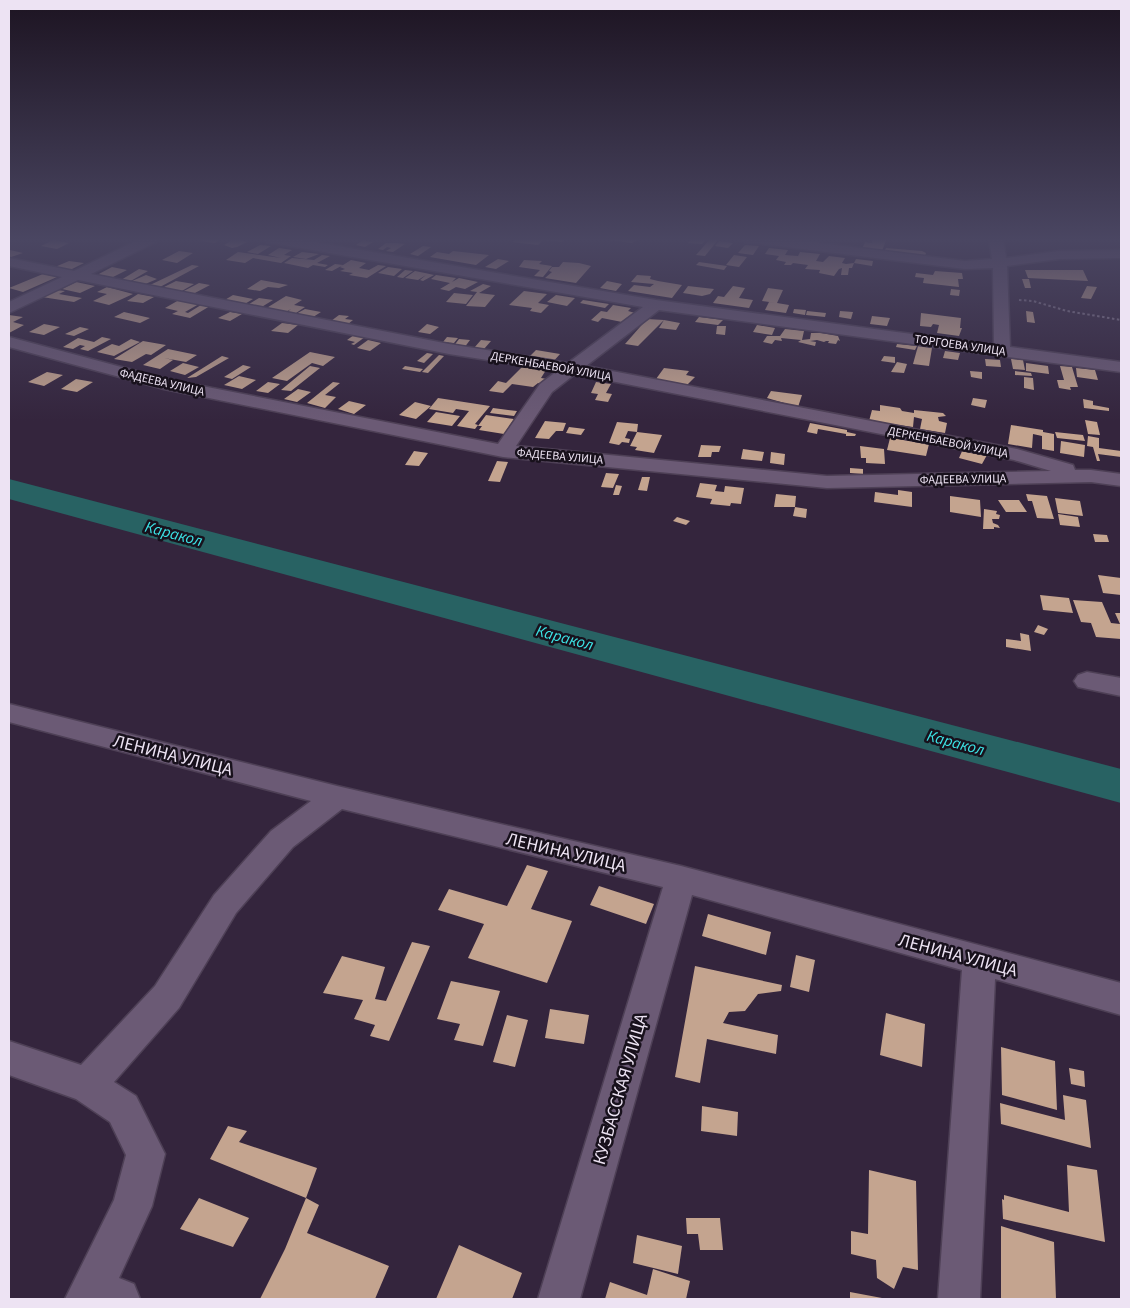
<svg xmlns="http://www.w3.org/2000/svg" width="1130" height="1308" font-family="'Source Sans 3',sans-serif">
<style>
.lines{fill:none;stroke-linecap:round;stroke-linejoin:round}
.river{fill:#286263;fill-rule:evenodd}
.building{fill:#c4a48f}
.minor-casing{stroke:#4e4056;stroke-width:3}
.path{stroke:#85788d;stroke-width:2;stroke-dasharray:2.5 2.5;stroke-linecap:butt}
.minor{fill:#6b5a75;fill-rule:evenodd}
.labels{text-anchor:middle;stroke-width:5;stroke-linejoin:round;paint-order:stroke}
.far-street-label{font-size:12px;fill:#ede3f3;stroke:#18111c}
.water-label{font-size:16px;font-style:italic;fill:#3ce3e5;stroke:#18111c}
.near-street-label{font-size:18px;fill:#ede3f3;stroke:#18111c}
</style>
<rect width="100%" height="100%" fill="#34253d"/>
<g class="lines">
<path class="river" d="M9,479L1121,769V803L9,499Z"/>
</g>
<path class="building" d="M205,238H223L215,243L200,241Z
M516,238L535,240H543L538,245L512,242Z
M545,238H566L562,242L543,240Z
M611,238H629L637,240L632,243L609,240Z
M692,238H700L707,239L702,244L688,243Z
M872,238H887L882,251L862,249L865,242L872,243Z
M234,239L247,242L237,247L232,248L224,245Z
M710,239L718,240L705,256L696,255Z
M53,240L69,243L57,249L41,246Z
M363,240L367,241L373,242L365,247L356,245Z
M719,241L733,243L728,248L715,246Z
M386,243H397L405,244L393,252L386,251L391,248L387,247L383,250L378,249Z
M260,245L271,246L258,254L247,252Z
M745,245L759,246L753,255L738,253Z
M423,246L431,247L418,256L410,254Z
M279,248L292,250L284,255L291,256L281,263L253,258L245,263L226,260L238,252L281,258L268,255Z
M769,248L788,250L785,255L798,256L800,252L820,254L816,261L823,262L829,256L845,258L842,263L846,264L854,263L856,259L873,261L872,266L854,263L852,268H849L848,275H841L842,268L839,269L834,276L819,273L820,270L805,269L808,265L793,263L791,265H784L786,262L776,260L779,256L765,254Z
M886,248L922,251L926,253L925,256L884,252Z
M9,250H10L23,253L11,257H9Z
M179,251L193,253L177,263L162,260Z
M453,251L489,255L476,265L430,257L437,252L449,254Z
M302,252L319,254L306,259L293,257Z
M322,255L330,256L317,263L328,265L325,267L313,265L308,268L284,263L292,258L314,260Z
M734,255L747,257L739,267L726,265Z
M498,259L509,261L496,269L485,267Z
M351,260L366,263L359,268L369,270L378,265L386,266L367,278L349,275L353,273L340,271L345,269L340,267Z
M524,260L542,261L539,264L552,266L543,277L534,276L540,270L519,267Z
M69,261L84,263L70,270L55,267Z
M563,262L579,263L591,266L576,283L545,278L552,272L549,271L552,267H559Z
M699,262L727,266L724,270L696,265Z
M335,264L343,265L332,271L325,270Z
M192,265L199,266L160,287L150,285Z
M112,267L127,270L111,278L97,275Z
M388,267L402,269L394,276L378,273Z
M139,269L148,271L129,282L121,280Z
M405,270L413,271L403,278L397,277Z
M1025,270H1083L1088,281L1028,278Z
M415,271L425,273L434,275L423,281L420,280L426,275L418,280L405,278Z
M935,271L962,273L963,279H958L959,287L923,283L924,278L915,277L916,273L933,275Z
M43,274L57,277L23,292L9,288Z
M146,275L157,279L143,285L132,281Z
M436,275L456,278L452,282L459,278L478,282L465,289L456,287L449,291L440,289L450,283L431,279Z
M637,275L651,276L650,279L658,281L682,285L672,298L628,291L634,285L650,287L654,284L631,282Z
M1022,279H1029L1031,288H1025Z
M261,280L288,285L279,288L268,287L260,291L247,289Z
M176,281L194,284L180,292L162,288Z
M607,281L622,284L616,291L600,288Z
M76,282L95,286L80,293L62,289Z
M199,283L210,285L193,294L182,292Z
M483,284L491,286L479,293L495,295L485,307L466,306L477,292L470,291Z
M688,286L714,289L710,294L702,296L683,293Z
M733,286L745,288L739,298L753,300L749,308L713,303L718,296L724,297Z
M1087,286L1097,287L1091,299L1081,298Z
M107,287L133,294L109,305L93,301L107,294L97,292Z
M768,288L783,290L777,303L762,301Z
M951,289L960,290L959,296L950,295Z
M56,290L65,291L59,294L82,298L74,302L42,297Z
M524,291L547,294L538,303L549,305L541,313L530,311L532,308L509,305Z
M454,293L473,295L466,304L446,302Z
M138,294L154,297L143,303L127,301Z
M233,295L253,299L243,305L223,301Z
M556,295L575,298L567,306L547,302Z
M286,296L302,300L294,305L305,307L293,315L285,314L291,309L284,313L265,309Z
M259,298L273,300L260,308L246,306Z
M179,300L199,304L185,312L188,313L201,305L210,306L190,318L172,314L178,311L165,308Z
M583,300L609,304L605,308L580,303Z
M769,302L777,303L789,305L786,313L765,310Z
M613,305L631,308L628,311L635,313L630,321L622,322L602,318L598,322L591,320L601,311L607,312Z
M305,309L321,312L310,319L294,315Z
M794,309L806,310L805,315L793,313Z
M807,311L826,313L825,317L806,315Z
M840,311L853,312L851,319L839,317Z
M1026,311L1033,312L1035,323L1027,322Z
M124,312L150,318L140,323L114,317Z
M230,312L242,314L230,321L218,318Z
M921,313L961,318L960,328H962L959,336L937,333L939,325L933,324L931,327L920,326Z
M9,315L23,317L13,322L24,325L9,333Z
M339,315L349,316L345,319L353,320L348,324L331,321Z
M872,316L890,318L887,326L870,324Z
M699,317L723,320L718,325L695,322Z
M647,319L664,320L680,323L676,330L659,328L664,320L638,346L625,344Z
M282,323L298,325L288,333L271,331Z
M44,324L60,327L44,335L29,332Z
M427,324L439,327L430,334L418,332Z
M757,325L775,328L772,335L753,332Z
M717,326H726L725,335L716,334Z
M80,327L89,329L74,336L65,334Z
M785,329L804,331L802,340L810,339L811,333H821L838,336L840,341L838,340L836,344L828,343L829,341H826L824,342L817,340L810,341L816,342L815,346L798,342L801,340L781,338L782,341L775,340L772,344L763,342L767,336H780Z
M354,335L365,337L354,345L351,344L355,342L347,340Z
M102,337L111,339L88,351L80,349L85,346L80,345L73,349L63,347L78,338L94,342Z
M447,337L458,338L454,343L443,342Z
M131,339L140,342L114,356L97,352L112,344L119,346Z
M459,339L470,340L464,348L453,347Z
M368,340L381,343L370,351L357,348Z
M481,340L491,341L484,349L474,348Z
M143,341L166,345L151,355L146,354L132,362L114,359Z
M897,344L917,346L915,350L896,347Z
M918,346L932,348L929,366L913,364Z
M168,349L197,355L186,362L164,358L173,360L160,369L143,365Z
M536,350L560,354L552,363L533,360L534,357L530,356Z
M945,351L960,353L958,360L943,358Z
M310,352L335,357L323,366L312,363L287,381L272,378Z
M427,353L433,354L424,363L417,361Z
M439,355L444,356L428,373L422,372Z
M222,356L229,358L196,377L187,378Z
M884,356L895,357V363L881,361Z
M985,359L1000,360L1001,367L986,366Z
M1011,359L1023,360L1025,370L1013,369Z
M897,362L907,364L904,373L891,372Z
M183,363L199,367L185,375L170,371Z
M1026,363L1048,366L1049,374L1026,371Z
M243,365L251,367L232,379L224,377Z
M310,366L320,368L291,391L281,390Z
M405,366L423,369L420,372L402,369Z
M523,366L546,370L541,378L547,379L542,384L538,383L533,387L512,384L503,393L489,391L498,381L506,383Z
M1060,366L1072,367L1078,387H1070L1071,390L1059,388L1057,380H1064Z
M664,368L689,371L686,375L695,377L687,385L656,379Z
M1076,368L1095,370L1098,380L1077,377Z
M970,371L982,372V379L971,377Z
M1015,371L1031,373L1032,376L1015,375Z
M47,372L63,375L44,386L28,382Z
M239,376L256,380L242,389L224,385Z
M1024,377L1033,378L1034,390L1024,388Z
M76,379L93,382L77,392L61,389Z
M268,382L280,384L268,393L256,391Z
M333,382L340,383L325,395L336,397L325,408L307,403Z
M596,382L611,384L606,393L612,394L608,402L595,400L598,394L591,393Z
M298,389L311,392L297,402L284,399Z
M771,391L802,395L798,407L767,398Z
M438,398L490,406L475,424L478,425L475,429L457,426L469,411L456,409L453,413L429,409Z
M973,398L987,400L985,408L971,405Z
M1083,399L1093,401V405L1109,408V411L1084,408Z
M349,401L366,405L354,414L338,409Z
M415,402L431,406L416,419L399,415Z
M880,405L900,408L902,411L914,413V410L943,413L946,416L938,417L939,421L947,423L945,433L920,429L922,419L914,417L913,427L869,421L872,410L880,411Z
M493,408L517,411L514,416L490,413Z
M436,412L460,416L452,426L427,422Z
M486,415L514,419L504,434L479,430L482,426H478Z
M1085,420L1097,422L1100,435L1088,434Z
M545,421L566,423L563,431H556L549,439L535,438Z
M617,422L638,424L637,432L628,431L625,438L630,439L629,443L622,442L619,445L609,443Z
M810,423L847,430V432L856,434L855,436H846V434L818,429L817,434L807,432Z
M1011,425L1043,430V432L1054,434V451L1042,449V436L1033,434L1032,448L1008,444Z
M569,427L585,429L581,435L566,433Z
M637,432L662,435L654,453L635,450L637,447L630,446Z
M1055,432L1083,435L1085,441L1057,438Z
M1088,436L1099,438V448L1121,451V457L1098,454L1100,461H1097L1093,447L1087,446Z
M890,438L929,444L926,456L887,450Z
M1061,441L1085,445L1084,457L1060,453Z
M701,445L721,446L719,452H712L711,457H698Z
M860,446L884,449L885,464L866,463V458H861Z
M743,449L764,452L762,461L741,459Z
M963,449L987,455L982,464L959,458Z
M414,451L428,453L419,466L405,465Z
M771,452L785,454L784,465L770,463Z
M497,461L508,462L500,482L488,481Z
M850,468L863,469V474L850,473Z
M606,473L619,474L613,488L601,487Z
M642,477H650L647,491L638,490Z
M700,483L717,485L715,491L724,492L725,486L744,488L741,504L731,503L730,506L710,504L712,499L696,497Z
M616,485L622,486L619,495H613Z
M898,490L912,492V507L874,502L875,492L898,495Z
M776,494L796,496L795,507H774Z
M1026,494L1047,496L1054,519L1037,518L1032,501H1028Z
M950,496L980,500L981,517L950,512Z
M1055,498L1080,501L1083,516L1058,513Z
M998,500H1019L1027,512H1006Z
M795,507L807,509L806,518L793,516Z
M984,509L997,511L996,514L1000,515L999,519H992L993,523L998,525L1000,528L994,527V529H983Z
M1058,514L1078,517L1080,527L1060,525Z
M677,517L690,521L686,525L673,521Z
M1093,534L1107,535L1109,542H1095Z
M1098,575L1121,578V595L1103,593Z
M1040,595L1069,598L1073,613L1043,610Z
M1073,600L1102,602L1111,623L1120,624L1115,613H1121V639L1096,637L1091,623L1081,622Z
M1038,625L1048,629L1044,635L1034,632Z
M1020,633L1029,635L1031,651L1006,647V639L1021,641Z
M527,865L548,871L531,909L572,921L547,983L468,958L484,924L438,910L449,889L507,906Z
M599,886L654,904L646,924L590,905Z
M708,914L771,932L766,955L702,936Z
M412,942L430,946L389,1041L370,1036L375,1025L354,1019L363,1000L323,993L342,956L385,967L375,999L386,1001Z
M796,955L815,960L809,992L790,987Z
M695,966L782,985L781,991L758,994L745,1011L729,1012L723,1023L778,1035L776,1054L707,1039L700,1083L675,1077Z
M451,981L500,991L483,1046L454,1040L460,1024L437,1019Z
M550,1009L589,1015L584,1044L545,1038Z
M886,1013L925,1024L922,1067L880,1055Z
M507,1015L528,1020L515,1067L493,1062Z
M1001,1047L1055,1061L1057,1110L1002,1095Z
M1069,1068L1084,1071L1085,1087L1071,1084Z
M1063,1095L1086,1100L1091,1148L1001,1124L1000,1103L1065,1120Z
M702,1106L738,1112L737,1136L701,1131Z
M228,1126L247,1131L239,1142L317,1168L306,1198L210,1159Z
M1067,1165L1097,1170L1105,1242L1003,1219L1002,1199L1004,1200V1195L1069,1212Z
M869,1170L916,1181L918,1270L903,1267L894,1289L877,1278L876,1260L851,1254V1231L868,1234Z
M199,1198L249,1218L233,1247L180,1229Z
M306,1198L319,1205L307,1233L389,1266L375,1299H260L285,1249Z
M686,1218H720L723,1250H700L698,1234H687Z
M1001,1226L1054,1242L1056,1299H1001Z
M637,1235L682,1246L678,1274L633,1263Z
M459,1245L522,1273L512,1299H436Z
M653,1269L690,1281L686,1299H605L610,1282L647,1295Z
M850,1292L882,1298V1299H850Z"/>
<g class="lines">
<defs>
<path id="minor" d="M142,238H160L158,241L91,274L449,344L568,363L643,307L266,242L259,238H290L656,300L994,345L993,268L965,269L745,242L738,238H779L965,261L992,259L989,238H1003L1006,258L1059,251L1121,250V258L1059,259L1007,266L1010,347L1121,362V372L659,310L586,366L1017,449L1073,465L1075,470H1091L1121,474V486L1091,482L827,488L503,457L164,389L9,347V337L166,379L498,444L540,384L557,371L449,354L78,280L9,313V302L62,277L9,266V258L74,271ZM575,374L1014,460L1051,471L827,476L516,446L552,392Z
M1087,672L1121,678V696L1078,687L1074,681L1078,675Z
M9,704L337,786L681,866L1121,983V1015L995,979L980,1299H938L962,970L692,895L580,1299H538L663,887L342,809L293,847L236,913L179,1008L114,1082L136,1096L165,1154L152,1206L119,1278L134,1284L140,1299H65L114,1200L126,1155L110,1122L76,1099L9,1075V1041L81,1065L155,986L214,895L271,831L311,801L9,722Z"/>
</defs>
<use href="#minor" class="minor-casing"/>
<path class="path" d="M1019,300L1033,301L1067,311L1121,320"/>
<use href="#minor" class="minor"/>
</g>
<linearGradient id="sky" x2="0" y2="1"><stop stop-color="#1d1422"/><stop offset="0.57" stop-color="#4a4662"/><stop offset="1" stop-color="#4a4662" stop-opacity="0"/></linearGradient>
<rect width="1130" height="421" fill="url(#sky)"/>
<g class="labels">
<g class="far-street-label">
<text transform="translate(960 345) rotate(8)" y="4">ТОРГОЕВА УЛИЦА</text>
<text transform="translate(551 366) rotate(10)" y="4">ДЕРКЕНБАЕВОЙ УЛИЦА</text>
<text transform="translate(162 382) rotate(13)" y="4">ФАДЕЕВА УЛИЦА</text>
<text transform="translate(948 442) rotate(11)" y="4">ДЕРКЕНБАЕВОЙ УЛИЦА</text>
<text transform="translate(560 456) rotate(5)" y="4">ФАДЕЕВА УЛИЦА</text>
<text transform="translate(963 479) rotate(-1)" y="4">ФАДЕЕВА УЛИЦА</text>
</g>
<g class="water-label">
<text transform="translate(174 533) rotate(15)" y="6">Каракол</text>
<text transform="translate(565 637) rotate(15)" y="6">Каракол</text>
<text transform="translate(956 742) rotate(15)" y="6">Каракол</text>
</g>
<g class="near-street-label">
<text transform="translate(173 755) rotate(14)" y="6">ЛЕНИНА УЛИЦА</text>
<text transform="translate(566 852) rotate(13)" y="6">ЛЕНИНА УЛИЦА</text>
<text transform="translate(958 955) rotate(15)" y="6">ЛЕНИНА УЛИЦА</text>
<text transform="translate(620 1089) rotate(-74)" y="6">КУЗБАССКАЯ УЛИЦА</text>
</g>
</g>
<rect width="1130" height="1308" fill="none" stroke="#ede3f3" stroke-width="20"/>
</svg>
